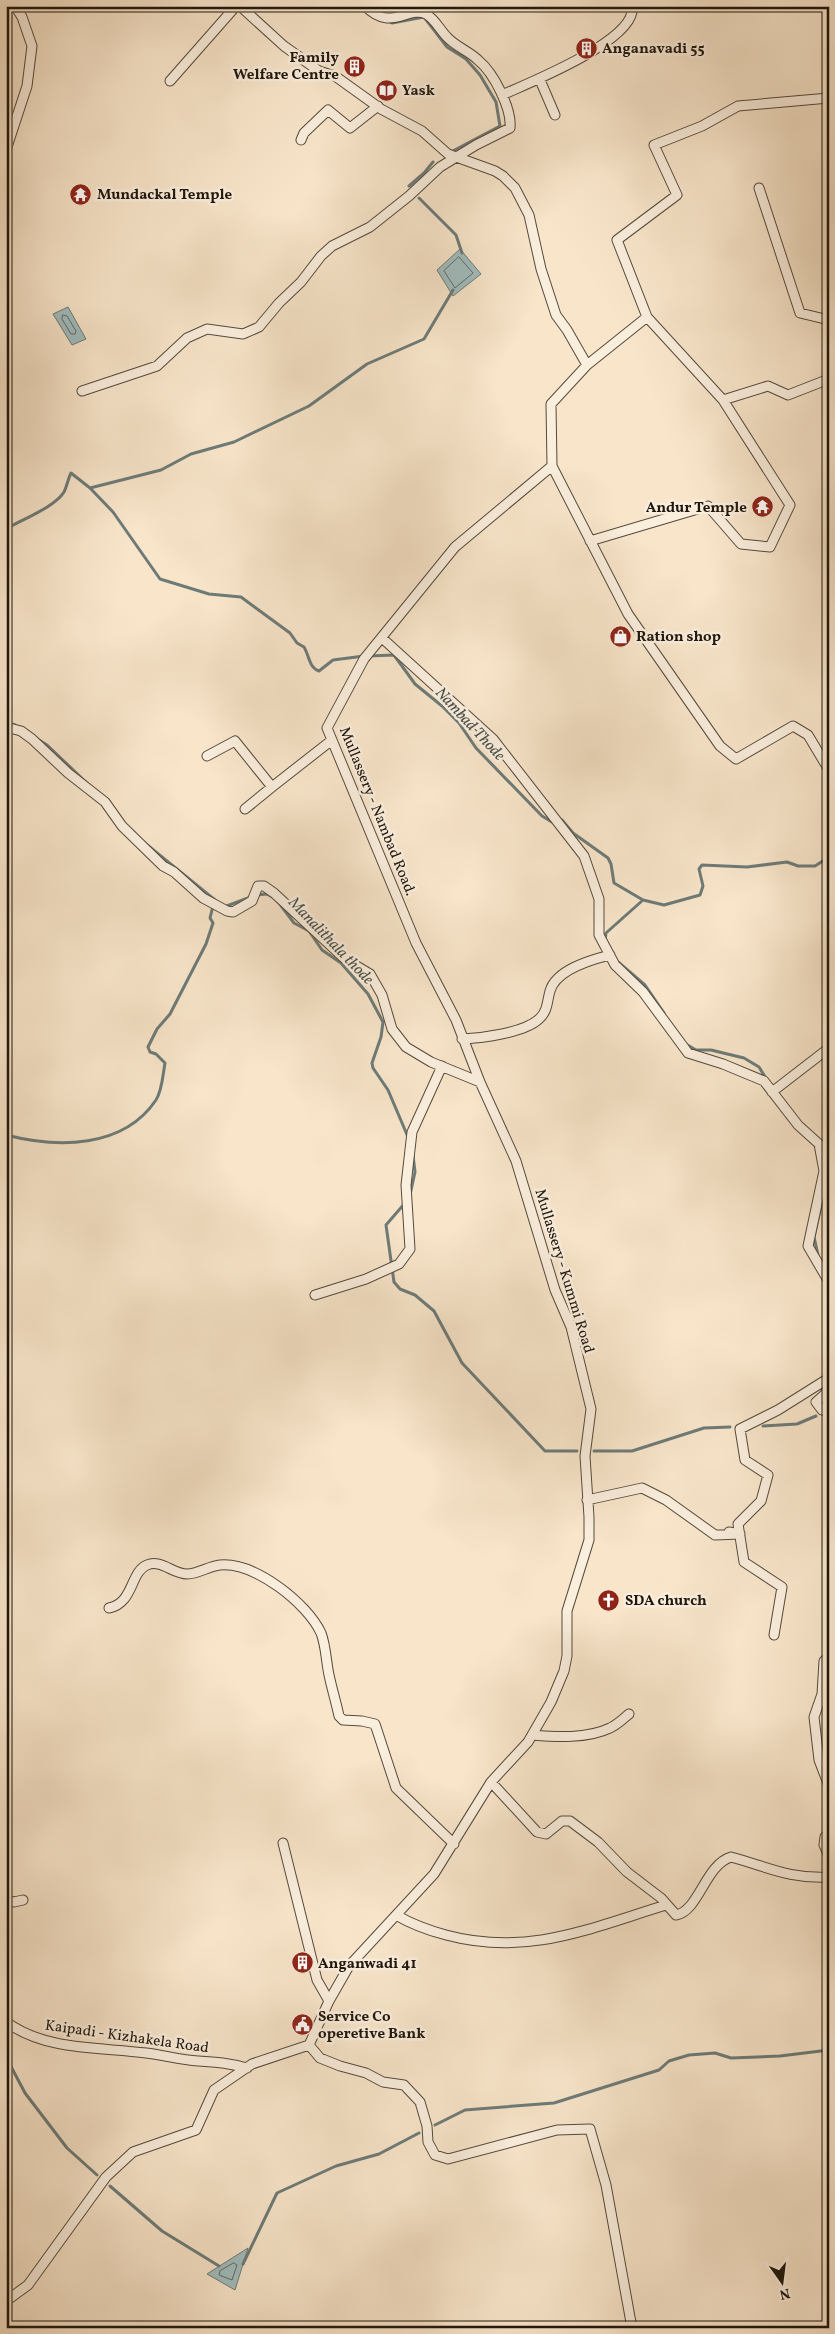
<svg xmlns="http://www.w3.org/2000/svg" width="835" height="2334" font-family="Vollkorn,serif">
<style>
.water{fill:#a1bdc0;stroke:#6d7b78}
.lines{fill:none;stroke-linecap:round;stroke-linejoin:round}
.shore{stroke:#606a66;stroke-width:1}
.stream{stroke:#6d7b78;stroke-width:3}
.street-casing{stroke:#554a3c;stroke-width:11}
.street{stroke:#faeedd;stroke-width:9}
.labels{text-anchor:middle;stroke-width:5;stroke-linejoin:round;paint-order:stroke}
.poi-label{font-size:15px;font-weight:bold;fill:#1f170d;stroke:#faeedd;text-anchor:start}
.street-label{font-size:15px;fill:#1f170d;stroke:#faeedd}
.water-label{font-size:16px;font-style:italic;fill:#4c514c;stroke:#faeedd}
</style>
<rect width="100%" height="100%" fill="#f8e5ca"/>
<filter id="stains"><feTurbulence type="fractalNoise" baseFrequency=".004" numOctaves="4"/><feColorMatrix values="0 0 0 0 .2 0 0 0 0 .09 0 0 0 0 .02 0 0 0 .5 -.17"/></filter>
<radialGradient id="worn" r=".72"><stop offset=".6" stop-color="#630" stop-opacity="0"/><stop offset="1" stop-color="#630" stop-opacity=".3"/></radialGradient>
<path class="water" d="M460,249L481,274L453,296L437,270Z
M68,307L86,339L72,345L53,314Z
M248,2248L235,2290L207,2274Z"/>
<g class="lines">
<path class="shore" d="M459,257L473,273L455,288L444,271Z
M63,315L67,316L76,331L75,334H71L62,319Z
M234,2263L237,2265L232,2280L219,2275L220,2271Z"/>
<path class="stream" d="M388,21L392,23L424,17L447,47L466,59L480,75L496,102L500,126L449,153
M409,186L424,173L433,162
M419,198L456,235L462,253
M90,488L161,470L191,454L234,442L309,406L367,364L424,339L453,290
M6,529C21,520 55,507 64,492C67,486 68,479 71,473L90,488L113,512L160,579L209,594L241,597L290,633L297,643L304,647C309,655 309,668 319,671L333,660L364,656
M368,656L394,655L415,684L442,706L459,723L476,748L542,816L552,822L562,820L573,833L608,858L611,864L614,883L643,900L606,933L605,940
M6,722L15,725
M39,740L47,745L90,786
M146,844L215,900
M643,900L664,905L700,895L703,886L699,869L702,865L747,867L787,862L798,866H815L829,857
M224,907L256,895L267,894L276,899L294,923L309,931L322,950L341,963L368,994L383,1022L381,1037L372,1063L373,1068L388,1090L408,1137
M618,962L645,985L664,1013
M684,1043L696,1050H711L744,1058L759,1067L767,1080
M6,1135C57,1148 123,1149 156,1100C162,1091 163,1074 165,1063L156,1054L150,1052L148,1047L157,1029L170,1014L206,944L213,923L210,918L213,906
M410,1195L415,1172L413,1155
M405,1203L386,1225L394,1282L400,1289L415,1295L434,1311L462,1363L545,1451H577
M818,1255L814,1237L825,1188
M763,1426L797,1424L816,1416
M594,1451H632L704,1428L730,1427
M6,2057L25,2093L67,2148L97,2175
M435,2125L465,2110L554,2103L659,2070L669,2061L689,2055L715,2053L731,2058L780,2056L829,2050
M110,2186L162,2231L219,2266
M243,2264L277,2193L336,2166L379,2154L419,2133"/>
<defs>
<path id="street" d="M240,6L284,46L319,71L335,76L381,109L422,131L448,154L495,171L503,176L515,188L529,215L541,269L556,315L567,330L587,365
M540,80L555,115
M170,81L236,6
M502,95C531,82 626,44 632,12
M301,140L304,133L328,110L350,128L378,106
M6,150L27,86L32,46L22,17L15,6
M759,188L800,313L829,320
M647,317L617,240L677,195L654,145L702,126L738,106L829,98
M82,391L157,366L187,338L207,329L243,334L259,327L279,303L301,282L321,256L332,246L370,227L409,196L440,167L476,145L510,128C512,109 494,73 478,60C469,51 456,47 447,37C441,31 434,18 426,14C408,5 391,33 365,6
M552,466L628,614L720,746L736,759L793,726L808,735L829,770
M590,541L708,506L741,544L770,547L790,505L723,400
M382,638L493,739L584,856L599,899V935L615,965L643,992L688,1053L723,1064L764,1081L798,1125L819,1144L824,1171L808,1246L829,1282
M6,727L21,731L32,739L68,773L105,802L122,826L163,866L174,872L203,898L227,911L233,912L252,901L258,886H264L274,893L345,959L370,974L382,995L392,1029L406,1047L431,1062L480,1082L516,1161L555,1290L571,1327L591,1409L585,1456L589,1517V1540L567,1611V1656L564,1671L551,1702L528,1742L491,1782L434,1874L349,1966L329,2001L309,2045L252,2064L214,2090L196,2130L133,2152L106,2177L28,2285L6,2301
M207,756L235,741L272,787L332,740
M245,809L272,787
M462,1039C482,1038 524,1033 539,1019C548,1011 547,1001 550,991C556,970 590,960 610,955
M480,1082L456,1020L416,943L327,728L364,659L455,547L552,466L551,404L587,365L647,317L723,400L768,386L788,395L829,379
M772,1092L829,1048
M315,1295L366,1279L399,1264L410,1249L406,1185L412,1132L442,1066
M829,1386L825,1394L816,1402L822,1410L829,1412
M587,1500L642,1488L666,1500L715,1535L740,1534L729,1532
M109,1608C134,1603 130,1572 147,1565C161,1559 173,1574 187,1574C198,1574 209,1566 220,1565C255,1562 307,1603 321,1633C326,1646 326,1661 329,1675C332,1689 336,1702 339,1716L343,1720L362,1721L375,1724L396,1788L454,1844
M774,1635L782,1587L744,1562L738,1524L761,1501L768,1475L745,1460L740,1429L778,1410L829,1378
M829,1657L824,1661L822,1694L814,1717L819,1760L829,1786
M532,1735C556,1737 587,1739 610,1728C617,1725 623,1719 629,1714
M491,1782L537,1832L546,1834L562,1821H570L598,1842L627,1872L661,1898L676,1915C699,1911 705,1865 731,1857C768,1867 789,1879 829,1877
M829,1837H825L824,1845L829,1856
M283,1843L317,1980L329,2001
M6,1900L14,1902L23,1900
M396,1915C413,1925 427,1930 446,1935C528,1957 590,1928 666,1905
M6,2022C46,2051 99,2047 146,2053C163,2055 181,2060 198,2061C217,2062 228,2063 247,2068
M309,2045L320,2058L340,2066L366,2073L383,2082L404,2085L420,2102L427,2126L428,2142L435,2155L448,2159L557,2130L590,2129L606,2185L632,2328"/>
</defs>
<use href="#street" class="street-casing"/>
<use href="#street" class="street"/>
</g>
<defs>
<symbol id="building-disc" viewBox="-11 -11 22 22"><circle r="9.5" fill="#8f2418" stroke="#faeedd"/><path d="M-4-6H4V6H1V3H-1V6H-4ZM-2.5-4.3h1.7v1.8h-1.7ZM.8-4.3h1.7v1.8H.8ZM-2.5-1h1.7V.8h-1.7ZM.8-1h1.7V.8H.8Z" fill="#fff"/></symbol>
<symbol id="library-disc" viewBox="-11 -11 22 22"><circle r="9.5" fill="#8f2418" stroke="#faeedd"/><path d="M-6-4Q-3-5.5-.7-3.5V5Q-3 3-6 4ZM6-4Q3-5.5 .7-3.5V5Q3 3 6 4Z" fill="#fff"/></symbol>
<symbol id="temple-disc" viewBox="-11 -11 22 22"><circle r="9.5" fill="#8f2418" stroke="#faeedd"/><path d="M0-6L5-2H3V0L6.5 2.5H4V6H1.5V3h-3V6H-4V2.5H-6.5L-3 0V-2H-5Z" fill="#fff"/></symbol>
<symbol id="shop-disc" viewBox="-11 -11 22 22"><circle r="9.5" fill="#8f2418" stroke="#faeedd"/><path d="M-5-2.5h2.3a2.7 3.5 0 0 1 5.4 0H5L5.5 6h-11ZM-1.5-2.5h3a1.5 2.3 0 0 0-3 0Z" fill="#fff"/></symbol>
<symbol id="church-disc" viewBox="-11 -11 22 22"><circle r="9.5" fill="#8f2418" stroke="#faeedd"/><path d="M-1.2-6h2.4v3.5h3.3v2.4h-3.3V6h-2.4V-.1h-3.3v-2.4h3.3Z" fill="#fff"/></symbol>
<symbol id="civic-disc" viewBox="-11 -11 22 22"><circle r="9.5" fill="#8f2418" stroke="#faeedd"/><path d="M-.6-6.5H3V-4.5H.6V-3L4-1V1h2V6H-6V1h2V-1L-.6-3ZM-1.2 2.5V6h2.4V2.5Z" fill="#fff"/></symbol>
</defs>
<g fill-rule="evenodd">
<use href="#building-disc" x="574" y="36" width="25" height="25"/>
<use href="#building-disc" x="342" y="54" width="25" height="25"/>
<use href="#library-disc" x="374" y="78" width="25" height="25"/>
<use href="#temple-disc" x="68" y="182" width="25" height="25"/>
<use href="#temple-disc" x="750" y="494" width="25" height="25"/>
<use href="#shop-disc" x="608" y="624" width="25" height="25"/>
<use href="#church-disc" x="596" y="1588" width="25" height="25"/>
<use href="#building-disc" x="290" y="1950" width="25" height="25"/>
<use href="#civic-disc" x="290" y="2012" width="25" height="25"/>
</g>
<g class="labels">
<g class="poi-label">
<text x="602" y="53">Anganavadi 55</text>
<text x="339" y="62" text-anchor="end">Family<tspan x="339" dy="17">Welfare Centre</tspan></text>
<text x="402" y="95">Yask</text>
<text x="97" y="199">Mundackal Temple</text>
<text x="747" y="512" text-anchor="end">Andur Temple</text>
<text x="636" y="641">Ration shop</text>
<text x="625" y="1605">SDA church</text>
<text x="318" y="1968">Anganwadi 41</text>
<text x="318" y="2021">Service Co<tspan x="318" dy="17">operetive Bank</tspan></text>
</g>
<g class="street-label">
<text transform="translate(378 811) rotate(68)" y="5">Mullassery - Nambad Road.</text>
<text transform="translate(565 1271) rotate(73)" y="5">Mullassery - Kummi Road</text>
<text transform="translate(127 2036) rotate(8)" y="5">Kaipadi - Kizhakela Road</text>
</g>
<g class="water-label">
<text transform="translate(471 723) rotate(47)" y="6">Nambad Thode</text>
<text transform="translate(332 940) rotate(46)" y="6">Manalithala thode</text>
</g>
</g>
<rect width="835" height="2334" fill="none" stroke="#f8e5ca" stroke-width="25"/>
<rect x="8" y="8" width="820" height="2319" fill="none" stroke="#1f170d" stroke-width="2.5"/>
<rect x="12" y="12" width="810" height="2309" fill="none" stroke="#1f170d"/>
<g transform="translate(782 2282) rotate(166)" stroke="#faeedd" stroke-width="4" paint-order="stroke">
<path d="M0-4L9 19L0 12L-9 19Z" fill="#1f170d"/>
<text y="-8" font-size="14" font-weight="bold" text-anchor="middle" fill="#1f170d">N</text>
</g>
<rect width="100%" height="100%" filter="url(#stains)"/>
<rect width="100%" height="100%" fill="url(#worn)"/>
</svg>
